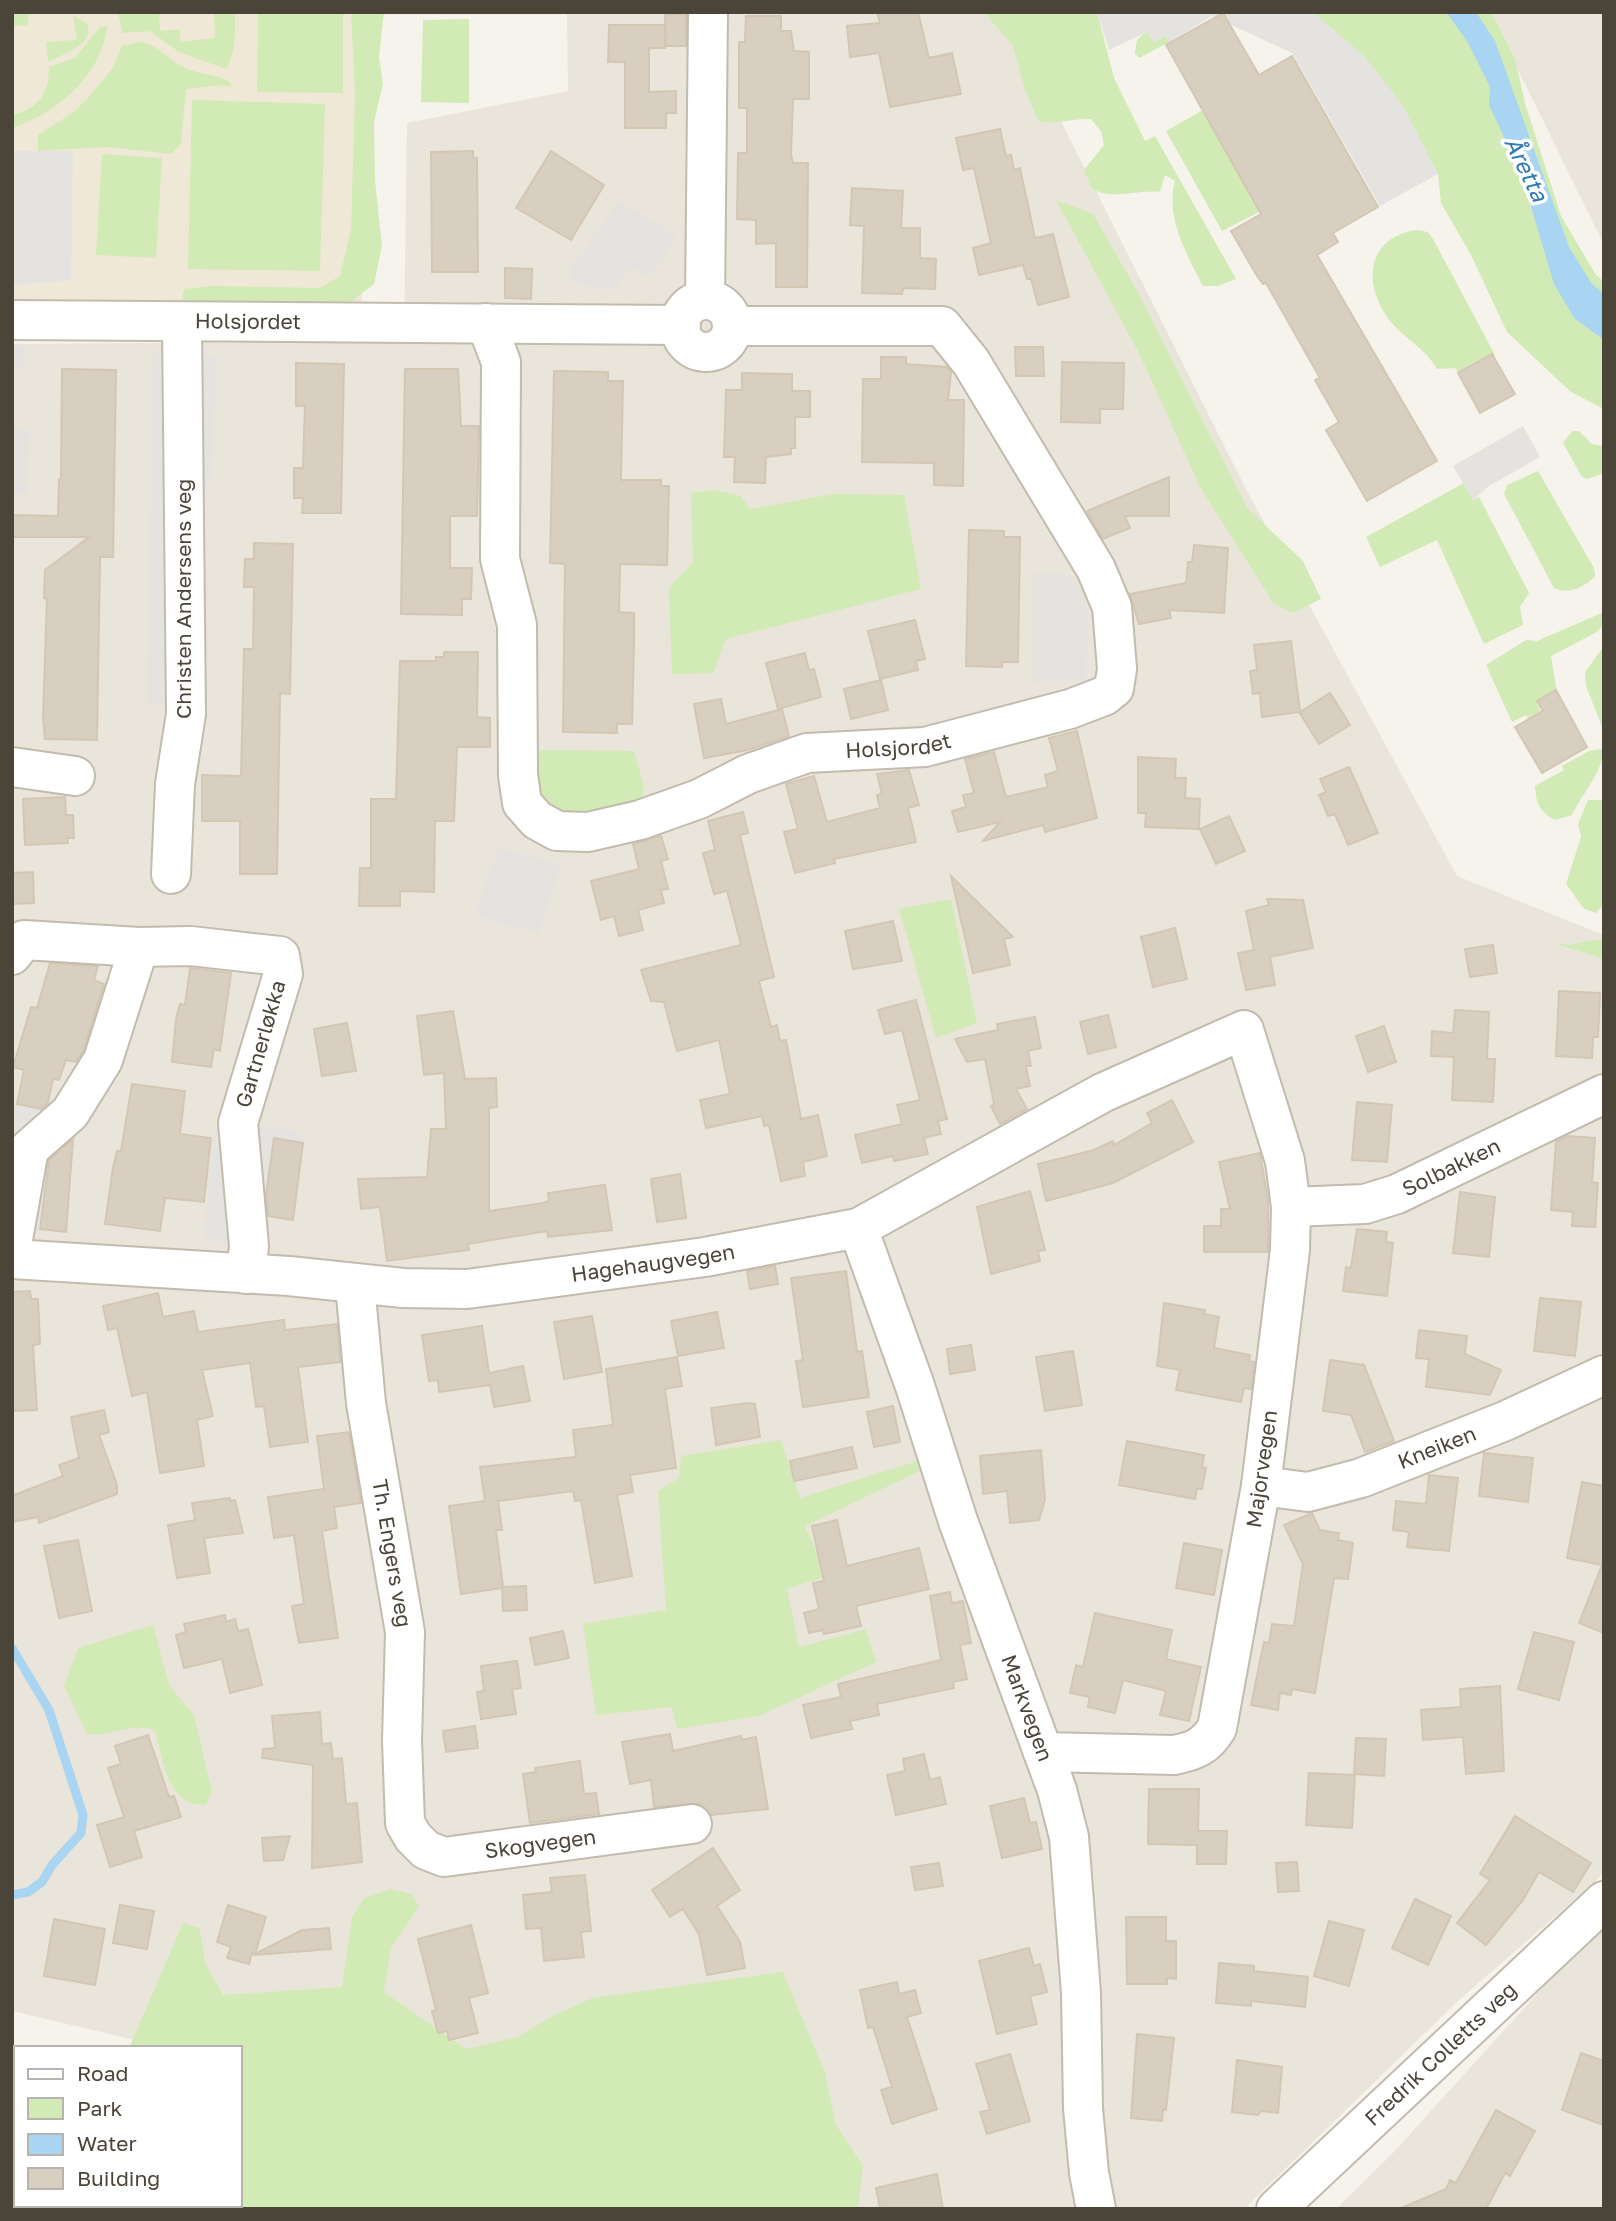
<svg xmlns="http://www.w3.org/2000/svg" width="1616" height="2221" font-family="'Golos Text',sans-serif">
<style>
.residential{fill:#eae5da}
.education{fill:#efe8d6}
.green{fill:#d2eab5}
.parking{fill:#e5e3e0}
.water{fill:#a9d4f2}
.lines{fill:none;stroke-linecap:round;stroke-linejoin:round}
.stream{stroke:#a9d4f2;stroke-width:9}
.building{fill:#d8cfc1;stroke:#d3c7b4;stroke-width:2}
.minor-casing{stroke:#c2bbae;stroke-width:42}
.minor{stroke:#fff;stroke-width:38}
.labels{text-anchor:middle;stroke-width:7;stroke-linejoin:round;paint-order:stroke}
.street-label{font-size:21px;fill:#4b4439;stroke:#fff}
.water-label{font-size:23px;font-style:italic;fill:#2e7ab2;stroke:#fff}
</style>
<rect width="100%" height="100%" fill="#f6f3ec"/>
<path class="residential" d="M567,12H1006L1247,491L1457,876L1604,935V1870L1596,1881L1459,2000L1244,2209H821L320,2017L161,2046L12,2011V344L404,341L407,123L568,91Z
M1486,12H1604V245L1503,39Z
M1604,1920V2209H1336L1391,2155Z"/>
<path class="education" d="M12,12H360L362,312L12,306Z"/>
<path class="green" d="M12,12H29L27,25L12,26Z
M118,12H159L160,31L179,29L181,42L215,38L214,12H235C235,30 236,54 226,69L179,52L150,31L122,33Z
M258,12H343V93L257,92Z
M351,12H384L379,57L383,84L374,122L375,180L382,246L374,284L351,302L181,306L184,289L213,286L320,288L340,276L351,230L355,95Z
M984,12H1097L1114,78L1145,141L1155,136L1236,279L1218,286H1203C1186,253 1165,217 1175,181L1165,175L1160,192C1135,189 1115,201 1092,189L1084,170L1104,145L1101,131L1091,119C1072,118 1056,125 1038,121L1024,87L1013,46Z
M1312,12H1491L1515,59L1525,103L1561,216L1596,275L1604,282V409L1571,392L1507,332L1471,255L1441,203L1438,174L1366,58Z
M73,15L87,24C95,46 61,54 48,62L46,42L77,40Z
M469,19V103L421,102L423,20Z
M107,26C102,75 56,114 12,128V115C39,108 49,94 49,67L75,58L99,28Z
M1147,31L1166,36L1169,42L1139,58L1135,53L1137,40Z
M140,42C158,45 168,59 183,67C198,75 216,73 231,83V87L222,85L186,89L181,144L171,154L107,147L38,151V135L74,112L87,99L112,69L122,46Z
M192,100L325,104L320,271L188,269Z
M1203,110L1261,211L1222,231L1166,131Z
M102,154L162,158L156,258L96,255Z
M1056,200L1093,214L1140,296L1247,508L1303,561L1321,599L1293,613L1274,604L1200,487L1140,355Z
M1416,230L1428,232L1433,239L1495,355L1459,373L1455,368L1437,369C1425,348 1406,340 1391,322C1362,286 1365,238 1416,230Z
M1572,431H1579L1592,444L1604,446V473L1587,479L1582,477L1563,443Z
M1538,471L1594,568L1595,576C1585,587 1569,595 1554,588L1504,494L1507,485Z
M1464,483L1473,500L1479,497L1529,593L1520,607L1523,625L1484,644L1437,540L1380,567L1366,537Z
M714,490L741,496L750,509L834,494L904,495L921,589L726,639L713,673L672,674L669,588L693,562L691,493Z
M1604,612V624L1597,632L1551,656L1557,693L1537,704L1543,715L1530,722L1526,715L1512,722L1486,665L1526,640L1537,641Z
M1604,646V732L1586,686L1585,672Z
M1604,745C1604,771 1583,792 1572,815L1555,820C1540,812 1536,804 1535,786L1564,770L1562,766L1589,751L1602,749Z
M528,750L634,751L643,783V799C613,811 558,830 539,792C532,780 531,763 528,750Z
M1588,800H1604V904L1596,913L1584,909L1566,884L1581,837L1578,824Z
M951,899L977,1023L936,1038L899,909Z
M1592,940H1604V959L1553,943L1570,945Z
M781,1440L800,1498L927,1458L930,1466L805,1526L827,1576L787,1589L799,1647L866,1629L876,1662L759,1716L677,1729L672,1707L596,1715L583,1624L666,1610L658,1491L679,1478L681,1456Z
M153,1625L169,1685L194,1715L212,1792L206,1805C166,1805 164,1761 155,1731C134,1721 110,1737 87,1734L64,1686L78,1648Z
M391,1889L411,1894L419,1906L391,1948L384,1992L466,2049L518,2037L551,2017L592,1998L783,1972L825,2073L836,2125L863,2166L858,2209H14L12,2063L16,2058V2205H240V2048H129L183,1923L199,1928L206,1965L223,1995L342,1987L352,1917L364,1898Z"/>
<path class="parking" d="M1097,12H1312L1366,58L1403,106L1438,174L1380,206L1292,53L1212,16L1169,42L1166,36L1154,43L1147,32L1109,50Z
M12,151H73L71,280L12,285Z
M619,201L676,236L651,279L631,266L615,289L578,284L568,273Z
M12,346H25L24,369L12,368Z
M153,350L217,357L211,478L198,518L196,703H147Z
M1523,426L1540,457L1489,486L1473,500L1453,466Z
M12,430H29L27,494H12Z
M1033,573H1063L1081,590L1089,616L1085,681L1055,678L1033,684Z
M499,848L561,864L538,934L474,915Z
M12,1104L80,1117L69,1189L44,1187L40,1229L33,1236L12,1234Z
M220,1121L289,1129L297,1132L304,1141L301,1172L271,1168L263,1219L234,1242L203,1237L213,1138Z"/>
<path class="water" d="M1446,12H1476L1495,41L1569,247L1592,284L1604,294V340L1574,318L1554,284L1521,173L1489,105L1490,87L1467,41Z"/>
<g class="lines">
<path class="stream" d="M12,1648L49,1710L83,1815L81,1833L52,1865L42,1882L28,1892L12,1895"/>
</g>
<path class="building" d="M877,12H918L929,58L952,53L961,94L890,107L879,53L850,57L847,26L880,23Z
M1223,13L1259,75L1292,56L1378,207L1333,233L1338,242L1317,255L1437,461L1367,501L1326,430L1339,422L1315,380L1320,378L1266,283L1263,284L1257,276L1231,231L1261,214L1166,45Z
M665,14H686V46H666Z
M746,16H781V31H791L794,51L809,52V99H793L791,154L793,163H808L807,287H776V243L756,244V220L737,219L738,153H747V108H739V42H745Z
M609,25H665V48H649V92L676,91V113H666V128H625V62H608Z
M1000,129L1006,156L1011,155L1014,170L1020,168L1035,238L1053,234L1069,297L1038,305L1031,279H1027L1023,265L979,275L973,248L991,243L974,168L963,170L956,138Z
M473,151V158H477L478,272H432L431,152Z
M551,151L604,185L571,240L516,208Z
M852,188L903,191L901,228H920V258L936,259L935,289L903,288L902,294L862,293L864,226L850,225Z
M505,268L532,269L531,299L505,298Z
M1015,347H1043L1044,376H1016Z
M1492,354L1515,394L1480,413L1458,373Z
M881,357H906V364L947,367L951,372L948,400H964L963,486L934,485V463L862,462L863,379H881Z
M1062,362L1124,363L1123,409H1100V423L1061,422Z
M296,363L344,364L341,513H302L303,498H294V468H303L304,433L305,406H296Z
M62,369L116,370L113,557H100L97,740L45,739L43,718L47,599L44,598L45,570L89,537H12V515L58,516L59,480L61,478Z
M405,369H458L461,426H479L477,516H450V568H472L471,599H462V615L401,614Z
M554,371L608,372V381H623L621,480H661V486H669L667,565L620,564L619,612L634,613V644L632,724H617V733L563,732L565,564L550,563Z
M742,373L792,374V391H810V417H795V448H791V454L766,457L765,483L734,482L735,457H724L726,390H742Z
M1169,477V516H1125L1130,528L1103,539L1087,511Z
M969,530L1004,531V537H1020L1018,662H1002V667L966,666Z
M254,543L293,544L290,694L280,693L277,874H240V821H202V775L241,776L244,649H253L254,587H244L245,559H254Z
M1194,545L1228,548L1224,613L1169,610L1171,618L1139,624L1130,594L1186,583L1188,562H1192Z
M915,620L925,659L916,661L918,670L880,679L868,631Z
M1291,641L1300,712L1330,693L1350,725L1319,744L1299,712L1262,717L1260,693L1253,694L1250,671L1257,670L1254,645Z
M444,652H478L477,717L490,718V747H457L454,821H435L434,892L400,891V906H359L360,868H371V799H396L400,661H436V657H444Z
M805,653L809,670L814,669L821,697L778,709L766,663Z
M881,680L888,710L851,719L844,689Z
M1556,690L1587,747L1542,773L1515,727L1543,711L1537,701Z
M721,699L726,724L782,709L789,736L748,750L704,758L694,704Z
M1077,731L1097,818L1045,832L1043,825L983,841L1000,822L958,832L952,811L966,807L963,795L974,793L965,759L994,752L1006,797L1048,787L1045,775L1058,771L1049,738Z
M1138,757L1176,759L1175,778H1186L1185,798L1200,799L1199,829L1145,827L1146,813H1138Z
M1349,767L1378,833L1348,845L1335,814L1328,816L1319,795L1326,792L1320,779Z
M909,770L919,805L908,808L916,842L834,859L835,863L795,873L784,832L798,829L786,784L814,776L827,822L880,808L877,795L882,794L877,774Z
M65,797L66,815H73L74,838H67L68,843L25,845L23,799Z
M743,812L748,833L740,835L774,977L759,981L771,1027L777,1025L780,1041L786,1040L801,1119L818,1115L827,1156L803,1162L805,1176L781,1181L769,1125L764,1126L762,1116L706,1128L700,1100L730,1094L719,1040L677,1051L664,1002L651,1001L641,970L741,945L727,891L714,894L703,853L715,850L708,821Z
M1229,816L1245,851L1216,864L1200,829Z
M661,836L668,859L661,861L668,889L661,890L664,903L638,910L643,930L619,936L614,916L601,920L591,881L639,869L633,844Z
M33,872L34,903L12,904V873Z
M951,876L1013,937L1004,939L1010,965L973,973Z
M1267,899L1303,900L1313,948L1270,957L1275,985L1246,990L1238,953L1254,950L1246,911L1269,905Z
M893,921L902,961L853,969L845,931Z
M1175,928L1187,979L1153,987L1141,937Z
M1493,945L1497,973L1470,977L1465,949Z
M50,963L98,966L94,980L104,984L83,1051L76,1062L66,1060L59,1080L53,1079L48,1103L41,1109L17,1104L24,1070L13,1067L31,1007L37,1008Z
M190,968L231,973L220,1051L214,1049L211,1067L172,1062L176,1019L180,1004L185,1005Z
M1559,991L1600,993L1598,1037H1593L1592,1058L1556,1056Z
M916,1000L947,1119L938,1121L941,1134L924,1138L928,1154L894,1161L893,1156L862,1163L855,1135L902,1124L897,1105L920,1100L902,1030L885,1034L878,1010Z
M1455,1010L1489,1012L1487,1059H1495L1493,1102L1452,1100L1454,1057L1431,1056L1432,1031L1453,1033Z
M453,1011L465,1079L496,1078L497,1107L489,1108V1211L543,1203L549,1201L548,1193L605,1185L612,1230L548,1237L547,1231L468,1244L469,1250L387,1261L380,1207L361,1209L358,1179L427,1177L431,1129H446L444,1073L424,1075L417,1016Z
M1108,1015L1116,1047L1088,1054L1080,1022Z
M1035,1017L1041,1048L1028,1051L1031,1066H1026L1030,1086L1016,1089L1027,1109L1000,1124L991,1106L994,1104L985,1059L967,1062L955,1039L998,1030L997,1024Z
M347,1023L356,1071L322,1076L314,1029Z
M1384,1026L1396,1062L1368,1072L1356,1036Z
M132,1084L185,1091L180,1134L211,1138L204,1202L165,1198L160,1231L105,1224L113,1168L117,1151H121Z
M1172,1100L1193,1142L1113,1183L1046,1201L1038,1164L1094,1150L1113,1141L1114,1145L1152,1123L1147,1113Z
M1357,1102L1392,1105L1387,1162L1352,1160Z
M1568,1136L1595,1138L1592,1182L1598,1183L1595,1227L1572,1226L1573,1212L1551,1210L1556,1142Z
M274,1138L303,1143L293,1220L268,1216L266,1195Z
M73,1139L66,1232L40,1229L49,1160Z
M1260,1153L1268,1201V1252H1204V1226H1221V1209H1230L1219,1162Z
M680,1174L686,1218L657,1222L651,1179Z
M1030,1191L1045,1250L1038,1251L1040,1261L991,1274L977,1207Z
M1460,1192L1495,1197L1489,1257L1453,1253Z
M1357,1229L1387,1232L1386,1242L1393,1243L1387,1296L1343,1291L1346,1267L1351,1268Z
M775,1266L778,1284L750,1289L747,1271Z
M846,1271L857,1352L862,1351L869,1397L803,1407L796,1361L803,1360L791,1278Z
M30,1291L31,1299H38L40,1344L33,1345L37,1410L12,1411V1292Z
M158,1293L163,1317L194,1311L198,1332L284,1320L285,1330L337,1324L340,1362L298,1367L308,1442L270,1447L264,1406L256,1407L250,1363L202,1370L213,1416L197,1420L204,1466L160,1473L147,1392L132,1396L117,1328L108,1330L103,1306Z
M1540,1298L1581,1302L1575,1356L1534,1351Z
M1164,1303L1205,1310L1204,1314L1219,1317L1214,1348L1250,1355L1249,1361L1254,1362L1251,1389L1244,1388L1241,1402L1176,1390L1180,1370L1157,1366Z
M717,1312L724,1348L678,1356L671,1321Z
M592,1316L602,1372L564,1379L554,1322Z
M482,1326L489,1373L523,1366L530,1401L494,1407L490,1385L439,1392L438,1380L429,1381L422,1335Z
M1419,1330L1467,1336L1465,1354L1501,1370L1490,1395L1426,1387L1429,1359L1416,1358Z
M971,1345L975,1370L950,1374L947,1349Z
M1073,1351L1082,1405L1045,1411L1036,1357Z
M677,1357L682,1386L665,1389L676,1468L630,1475L633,1492L617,1495L632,1576L595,1583L581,1500L575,1501L573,1491L498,1501L502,1530H496L503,1587L526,1586L527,1610L503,1611L502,1588L461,1594L449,1506L485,1501L480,1467L576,1457L573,1430L613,1425L606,1369Z
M1330,1360L1364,1365L1394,1441L1365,1452L1351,1415L1323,1411Z
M747,1403L755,1404L760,1437L716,1445L711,1408Z
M893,1406L900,1442L874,1447L867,1412Z
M104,1410L109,1432L99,1435L117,1485V1494L39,1523L38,1517L12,1522V1496L63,1476L59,1465L79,1458L71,1417Z
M349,1432L361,1503L334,1507L337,1528L322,1531L338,1638L299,1643L292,1606L304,1604L294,1535L274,1538L268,1497L324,1489L317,1436Z
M1127,1441L1204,1455L1202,1467L1206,1468L1202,1489H1197L1195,1499L1119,1485Z
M852,1447L857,1468L794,1481L790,1461Z
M1041,1450L1045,1500L1039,1520L1010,1523L1007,1491L983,1494L980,1456Z
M1484,1453L1533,1458L1528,1502L1479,1496Z
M1429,1475L1458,1478L1449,1551L1407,1547L1409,1532L1393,1530L1396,1501L1426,1504Z
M1582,1482L1604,1486V1633L1579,1623L1602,1565L1567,1558Z
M230,1498V1501L235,1500L243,1533L204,1538L210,1573L177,1578L168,1525L195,1520L192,1503Z
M1312,1513L1320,1530L1339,1533L1338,1540L1353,1543L1348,1579L1334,1578L1315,1693L1292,1689L1291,1695L1280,1693L1278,1710L1251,1705L1264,1642L1269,1643L1272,1624L1294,1626L1303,1564L1284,1525Z
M837,1520L847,1566L919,1548L929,1589L856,1606L861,1626L824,1634L823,1630L809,1633L804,1613L819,1609L813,1583L824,1581L812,1526Z
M78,1540L92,1611L59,1618L44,1546Z
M1184,1543L1222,1550L1214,1595L1176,1588Z
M950,1592L952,1603L963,1601L971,1643L960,1645L967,1679L953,1682L954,1688L877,1704L879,1715L850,1721L852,1729L811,1738L803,1705L841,1697L838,1684L941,1660L930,1596Z
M1095,1613L1172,1630L1166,1659L1201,1667L1189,1721L1160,1715L1166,1691L1123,1680L1115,1713L1088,1707L1090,1697L1070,1693L1076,1665L1083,1667Z
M225,1615L226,1622L235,1619L238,1631L248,1629L262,1685L230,1693L222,1659L184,1668L176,1635L186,1632L184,1624Z
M563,1631L569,1658L535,1665L530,1638Z
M1534,1632L1574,1642L1559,1700L1518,1689Z
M517,1661L521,1688L512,1689L516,1714L481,1719L477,1692L484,1691L481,1666Z
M1500,1686L1504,1771L1466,1774L1463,1737L1423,1740L1421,1710L1461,1707L1460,1689Z
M320,1712L322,1744L331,1743L333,1759L342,1758L346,1804L357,1803L362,1862L312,1868L313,1765L262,1758L263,1749L275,1748L272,1716Z
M475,1726L478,1748L446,1752L443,1731Z
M670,1734L673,1751L741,1736L742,1740L756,1737L768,1809L711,1815L700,1804L654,1807L651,1780L630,1784L622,1742Z
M148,1735L169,1797L174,1796L181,1817L134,1831L142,1857L110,1867L97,1825L124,1817L108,1768L121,1764L115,1746Z
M1356,1738L1386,1739L1384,1776L1354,1774Z
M924,1754L930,1780L940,1777L946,1804L896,1815L887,1775L905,1771L903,1759Z
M580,1761L584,1794L596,1793L599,1814L530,1823L523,1774L536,1772L535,1768Z
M1309,1773L1355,1775L1352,1828L1306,1825Z
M1149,1789H1199L1198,1831H1227L1226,1864H1197V1845L1148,1844Z
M1024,1798L1030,1823L1036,1822L1042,1849L1002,1858L990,1806Z
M1515,1816L1591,1863L1573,1892L1539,1872L1523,1900L1486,1945L1457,1923L1490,1880L1480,1874Z
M290,1836L283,1860L264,1861L262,1838Z
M713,1848L740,1890L717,1906L740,1942L745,1968L707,1975L699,1934L683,1909L670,1917L652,1890Z
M1297,1862L1299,1891L1278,1892L1276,1863Z
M939,1863L943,1886L915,1890L911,1867Z
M585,1875L591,1931L581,1932L584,1957L544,1961L541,1928L526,1929L523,1895L552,1892L550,1878Z
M1415,1899L1451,1916L1428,1965L1392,1948Z
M120,1905L154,1911L147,1949L113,1943Z
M228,1905L266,1917L255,1954L302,1930L329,1928L331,1949L254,1955L252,1953L249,1964L227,1958L231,1947L217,1942Z
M1126,1917H1166V1941H1176V1979L1167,1978V1984H1127Z
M54,1919L105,1929L95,1985L44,1976Z
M1329,1921L1364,1930L1349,1986L1314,1976Z
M471,1925L488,1993L469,1998L478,2033L449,2040L447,2031L438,2033L432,2011L436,2010L418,1939Z
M1029,1948L1034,1966L1040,1964L1047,1992L1030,1996L1037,2024L997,2034L979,1961Z
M1219,1963L1254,1966V1971L1308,1977L1305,2007L1251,2001V2006L1216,2003Z
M897,1982L899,1994L915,1990L921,2013L907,2017L937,2109L892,2124L881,2090L892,2087L873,2027L868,2028L860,1990Z
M1137,2034L1174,2038L1166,2110L1163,2109L1162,2121L1131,2118Z
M1581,2053L1604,2061V2125L1562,2110Z
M1010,2054L1030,2121L987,2134L980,2112L990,2110L976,2064Z
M1237,2060L1282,2067L1278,2113L1261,2111L1258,2115L1232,2112Z
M1496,2110L1535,2131L1510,2176L1505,2173L1486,2209H1399L1446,2189L1450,2180L1456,2183Z
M937,2174L943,2209H880L876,2188Z"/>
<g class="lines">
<defs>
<g id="minor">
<path d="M705,300L708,12"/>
<circle cx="706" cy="326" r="26"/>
<path id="s1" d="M12,320L681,325"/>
<path id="s2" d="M486,323L501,362L500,559L517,625L518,775L522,803L537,820L557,831L588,832L640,820L699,799L748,774L807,753L925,747L1070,709L1104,696L1114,688L1117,669L1112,607L1096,569L971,362L942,326H732"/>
<path d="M12,767L75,776"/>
<path d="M171,874L175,784L186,714L182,323"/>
<path d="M12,955L24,940L139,947"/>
<path id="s3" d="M1291,1207L1365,1204L1397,1194L1604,1094"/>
<path id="s4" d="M858,1228L915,1386L958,1521L1057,1790L1069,1837L1081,1993L1083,2108L1089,2173L1096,2209"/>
<path d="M12,1245L29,1149L70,1113L103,1060L139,947L191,946L280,956L283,974L238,1123L249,1246L246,1274"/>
<path id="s5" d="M12,1259L289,1276L403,1288L467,1289L705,1257L858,1228L1102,1093L1244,1030L1285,1161L1291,1207L1290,1250L1261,1486L1217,1728C1206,1746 1195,1751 1174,1755L1043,1752"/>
<path id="s6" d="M355,1285L366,1403L405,1632L402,1740L405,1823L413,1837L426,1850L444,1857L692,1824"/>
<path id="s7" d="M1261,1486L1308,1492L1361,1478L1505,1421L1604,1375"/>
<path id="s8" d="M1276,2209L1604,1901"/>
</g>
</defs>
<use href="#minor" class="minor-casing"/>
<use href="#minor" class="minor"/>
</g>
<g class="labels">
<g class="street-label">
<text dy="7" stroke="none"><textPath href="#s1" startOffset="236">Holsjordet</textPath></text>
<text transform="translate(184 599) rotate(-90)" y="7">Christen Andersens veg</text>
<text dy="7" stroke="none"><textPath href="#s2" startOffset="887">Holsjordet</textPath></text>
<text transform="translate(261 1044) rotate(-74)" y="7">Gartnerløkka</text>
<text dy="7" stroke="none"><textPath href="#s3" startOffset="168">Solbakken</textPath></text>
<text dy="7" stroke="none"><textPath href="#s5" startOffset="644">Hagehaugvegen</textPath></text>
<text dy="7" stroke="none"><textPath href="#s7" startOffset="184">Kneiken</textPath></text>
<text transform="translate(1262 1469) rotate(-82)" y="7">Majorvegen</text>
<text dy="7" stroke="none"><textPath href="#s6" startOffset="271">Th. Engers veg</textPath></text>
<text dy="7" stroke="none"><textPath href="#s4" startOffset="509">Markvegen</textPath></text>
<text dy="7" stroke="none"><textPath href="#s6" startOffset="693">Skogvegen</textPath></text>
<text dy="7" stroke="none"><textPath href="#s8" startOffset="226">Fredrik Colletts veg</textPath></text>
</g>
<g class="water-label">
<text transform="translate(1526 169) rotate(64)" y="8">Åretta</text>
</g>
</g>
<rect width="1616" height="2221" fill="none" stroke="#4b4439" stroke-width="28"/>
<rect x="14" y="2046" width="228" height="161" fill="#ffffff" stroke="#b7b4b0" stroke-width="2"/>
<rect x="28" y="2069" width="35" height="10" fill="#ffffff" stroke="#b7b4b0" stroke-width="2"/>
<text x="77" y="2081" font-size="21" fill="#4b4439">Road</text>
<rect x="28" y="2098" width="35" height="21" fill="#d2eab5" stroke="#b7b4b0" stroke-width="2"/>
<text x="77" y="2116" font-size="21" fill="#4b4439">Park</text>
<rect x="28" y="2134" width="35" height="21" fill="#a9d4f2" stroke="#b7b4b0" stroke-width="2"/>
<text x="77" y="2151" font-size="21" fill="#4b4439">Water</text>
<rect x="28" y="2168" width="35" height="21" fill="#d8cfc1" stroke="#b7b4b0" stroke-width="2"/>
<text x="77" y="2186" font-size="21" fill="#4b4439">Building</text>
</svg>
